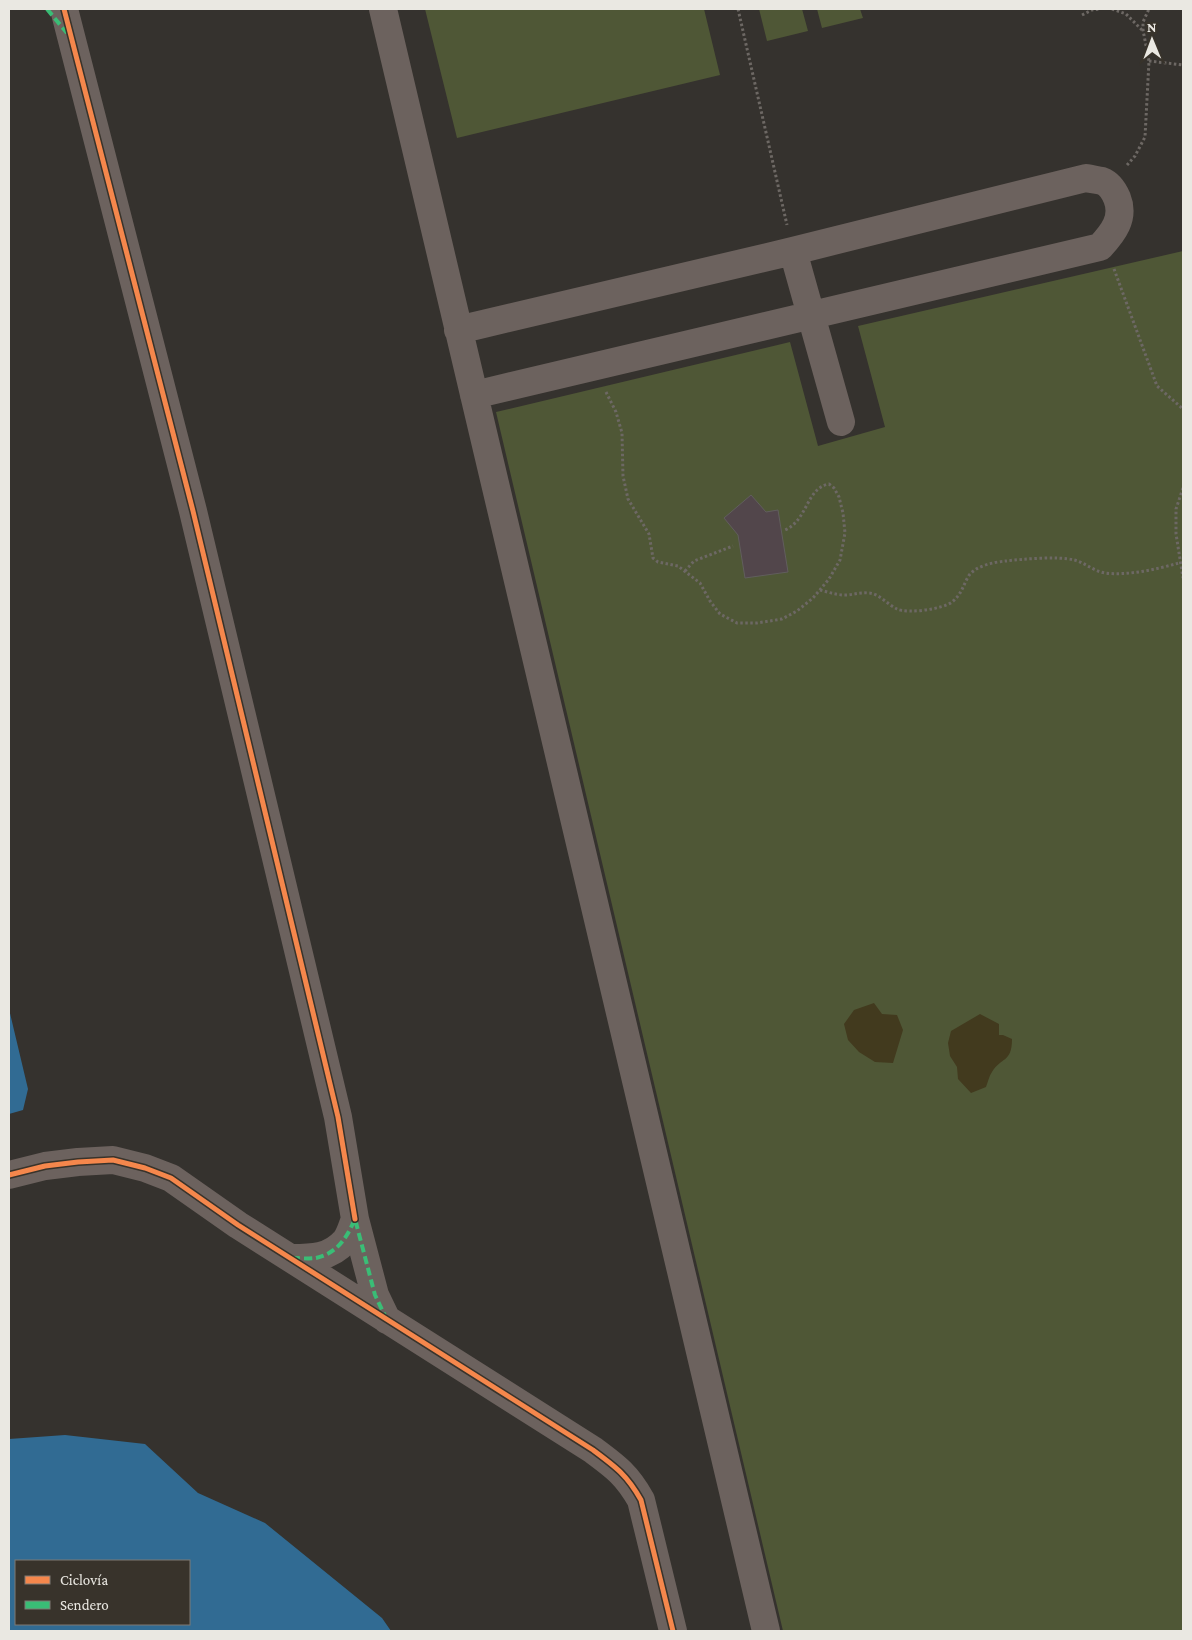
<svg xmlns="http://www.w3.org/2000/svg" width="1192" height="1640" font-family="'Crimson Pro',serif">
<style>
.green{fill:#4f5736}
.sand{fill:#423a1e}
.water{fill:#316b93;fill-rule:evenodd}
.building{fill:#52464b;stroke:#615e5d}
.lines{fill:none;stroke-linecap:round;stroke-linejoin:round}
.path{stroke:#6d6864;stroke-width:3;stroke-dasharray:2.5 2.5;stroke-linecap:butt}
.minor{stroke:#6c625e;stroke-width:28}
.quiet{stroke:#3abd76;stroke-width:4;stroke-dasharray:8 4;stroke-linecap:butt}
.cycleway-casing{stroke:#38332b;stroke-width:8}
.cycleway{stroke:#f5874c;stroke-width:5}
</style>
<rect width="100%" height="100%" fill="#35322e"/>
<path class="green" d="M425,9H704L720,75L457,138Z
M759,9H802L808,31L767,41Z
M817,9H860L863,18L822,28Z
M1183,251V1631H783L496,412L790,342L818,446L885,427L858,326Z"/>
<path class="sand" d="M874,1003L882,1014L897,1015L903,1030L893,1063L875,1062L859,1052L848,1040L844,1024L854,1010Z
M980,1014L999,1024V1035H1003L1012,1039C1012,1063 1001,1057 992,1072C989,1076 988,1082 986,1087L971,1093L958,1079L957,1067L950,1056L948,1043L951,1031Z"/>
<path class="water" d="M9,1009L28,1089L23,1110L9,1114Z
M65,1435L145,1444L198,1493L265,1523L382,1618L391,1631H9V1439ZM16,1561H189V1624H16Z"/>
<path class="building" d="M751,495L766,512L778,510L788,572L745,578L738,535L724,518Z"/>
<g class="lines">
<path class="path" d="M738,9L787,225
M1112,9L1126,14L1142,30
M1082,15L1092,10L1100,9
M1149,61L1183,65
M1127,165L1135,156L1145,137L1149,61L1143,30V22L1149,9
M1114,269L1157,386L1183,409
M606,392L616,412L622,433L623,476L628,499L649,534L653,558L658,562L678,566L700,583L710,601L720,614L737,623H757L782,619L797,611L813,598L829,579L840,560L845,533L843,513L839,497L834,488L829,484C806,488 808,520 785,530
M1183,488L1176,509V534L1183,578
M685,571L694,561L733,546
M820,590C828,592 836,595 845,595C853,595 860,592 868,593C879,593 888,605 897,609C908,614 943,609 952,602C961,595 963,586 968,577C974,566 994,562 1006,561C1023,559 1058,556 1074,560C1084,562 1093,571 1105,573C1128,576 1157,569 1179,563"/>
<path class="minor" d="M64,9L193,511L338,1117L355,1219
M383,9L766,1631
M793,251L841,422
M458,330L793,251L1086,178C1091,179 1097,180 1102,181C1110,184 1114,191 1117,198C1125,218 1113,233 1100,247L474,395
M9,1175L45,1166L78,1162L113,1160L145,1168L171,1178L238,1225L593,1450C616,1467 627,1475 641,1500L673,1631
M291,1258C312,1258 330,1258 345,1241C350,1235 352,1226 355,1219L375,1295L387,1320"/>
<path class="quiet" d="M47,9L67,33
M292,1258C299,1258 309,1259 316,1258C338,1253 347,1237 355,1219L375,1295L386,1318"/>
<defs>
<path id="cycleway" d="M64,9L193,511L338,1117L355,1219
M9,1175L45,1166L78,1162L113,1160L145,1168L171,1178L238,1225L593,1450C616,1467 627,1475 641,1500L673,1631"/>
</defs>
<use href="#cycleway" class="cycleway-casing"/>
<use href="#cycleway" class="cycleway"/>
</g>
<rect width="1192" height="1640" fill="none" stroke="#eae8e2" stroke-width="20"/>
<rect x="15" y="1560" width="175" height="65" fill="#38332b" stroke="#7f7b74"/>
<rect x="25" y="1576" width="25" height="8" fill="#f5874c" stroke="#7f7b74"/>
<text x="60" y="1585" font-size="15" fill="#eae8e2">Ciclovía</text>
<rect x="25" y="1601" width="25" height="8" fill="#3abd76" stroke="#7f7b74"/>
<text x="60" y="1610" font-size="15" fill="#eae8e2">Sendero</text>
<g transform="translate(1152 40) rotate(359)" stroke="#38332b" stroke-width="4" paint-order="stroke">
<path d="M0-4L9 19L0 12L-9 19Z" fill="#eae8e2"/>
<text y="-8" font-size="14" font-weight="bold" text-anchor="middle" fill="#eae8e2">N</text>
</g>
</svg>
